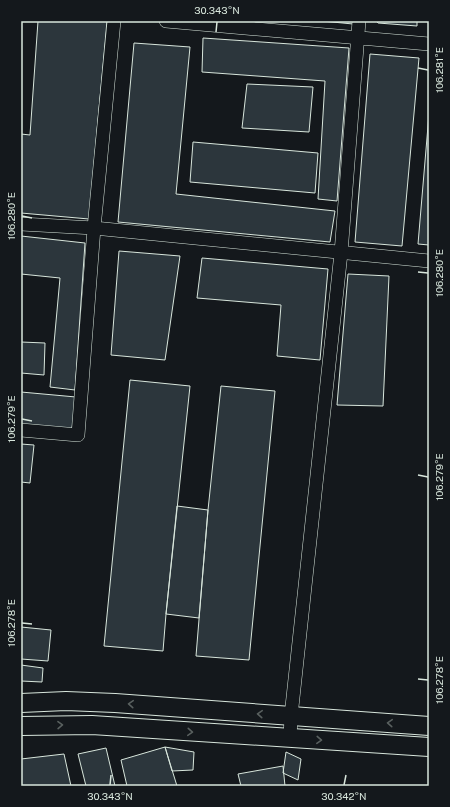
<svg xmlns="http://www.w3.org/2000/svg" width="450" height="807" font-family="'Public Sans',sans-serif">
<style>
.building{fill:#2c363c;stroke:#d8e6dc}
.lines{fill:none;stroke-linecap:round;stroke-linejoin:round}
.minor-casing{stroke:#d8e6dc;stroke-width:14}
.secondary-casing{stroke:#d8e6dc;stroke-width:20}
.minor{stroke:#14181c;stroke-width:13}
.secondary{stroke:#14181c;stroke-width:18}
.oneway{stroke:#59605f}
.ticks{fill:none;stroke:#d8e6dc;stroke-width:1.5}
.neatline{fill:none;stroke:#d8e6dc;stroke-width:1.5}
.ticks-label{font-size:10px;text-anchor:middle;fill:#d8e6dc}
</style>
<rect width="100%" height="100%" fill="#14181c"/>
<path class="building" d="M38,21H107L89,219L21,213V134L30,135Z
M322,21H353V24Z
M376,21H417V26L378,23Z
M203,38L349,48L337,201L318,199L325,81L202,72Z
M134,43L190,47L176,194L335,211L330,242L118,222Z
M370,54L419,58L402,246L355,242Z
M247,84L313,87L309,132L242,128Z
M429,114V245L418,244Z
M193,142L318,153L315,193L190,182Z
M21,236L85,243L75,390L50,387L60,278L21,274Z
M119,251L180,256L165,360L111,355Z
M202,258L328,269L320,360L277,356L281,305L197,298Z
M348,274L389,276L383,406L337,405Z
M21,342L45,343L44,375L21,373Z
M130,380L190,386L166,614L163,651L104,646Z
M221,386L275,391L249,660L196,656L208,510Z
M21,392L76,397L72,429L21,424Z
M21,444L34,445L30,483L21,482Z
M177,506L208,510L199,618L166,614Z
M21,627L51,630L48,661L21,659Z
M21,665L43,668L42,682L21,681Z
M165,747L177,786H127L121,760Z
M165,747L194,752L193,770L172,771Z
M106,748L115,786H86L78,754Z
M286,752L301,759L298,780L283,773Z
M64,754L71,786H21V759Z
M283,766L285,786H241L238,774Z"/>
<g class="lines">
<defs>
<path id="minor" d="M166,21L429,44
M21,224L94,228L429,261
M21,430L78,435L94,228L114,21
M290,739L291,716L341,253L359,21"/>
<path id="secondary" d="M21,703L66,701L115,703L429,726
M21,726L92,725L429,747"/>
</defs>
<use href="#minor" class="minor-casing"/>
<use href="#secondary" class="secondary-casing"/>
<use href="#minor" class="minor"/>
<use href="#secondary" class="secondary"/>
</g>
<defs><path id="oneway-chevron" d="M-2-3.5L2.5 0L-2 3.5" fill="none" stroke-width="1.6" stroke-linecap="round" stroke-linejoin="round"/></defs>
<g class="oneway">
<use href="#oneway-chevron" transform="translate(131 704) rotate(-176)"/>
<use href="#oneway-chevron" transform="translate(260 714) rotate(-176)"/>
<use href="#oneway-chevron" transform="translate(390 723) rotate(-176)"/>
<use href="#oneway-chevron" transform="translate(60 725) rotate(-1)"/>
<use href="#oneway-chevron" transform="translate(190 732) rotate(4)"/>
<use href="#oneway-chevron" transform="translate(319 740) rotate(3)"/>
</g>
<path class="ticks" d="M216,32L217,22M418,68L428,70M22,216L32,218M418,272L428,273M22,419L32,421M418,475L428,477M22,623L32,624M418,679L428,680M110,785L111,775M344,785L346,775"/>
<rect width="450" height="807" fill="none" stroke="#14181c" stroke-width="44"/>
<rect x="22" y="22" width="406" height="763" class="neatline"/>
<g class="ticks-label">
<text x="217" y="14">30.343°N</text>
<text transform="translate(439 70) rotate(-90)" y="4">106.281°E</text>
<text transform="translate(11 216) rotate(-90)" y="4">106.280°E</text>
<text transform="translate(439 273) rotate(-90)" y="4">106.280°E</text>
<text transform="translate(11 419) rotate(-90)" y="4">106.279°E</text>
<text transform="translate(439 477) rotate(-90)" y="4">106.279°E</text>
<text transform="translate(11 623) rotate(-90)" y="4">106.278°E</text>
<text transform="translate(439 680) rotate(-90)" y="4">106.278°E</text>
<text x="110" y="800">30.343°N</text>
<text x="344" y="800">30.342°N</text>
</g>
</svg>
